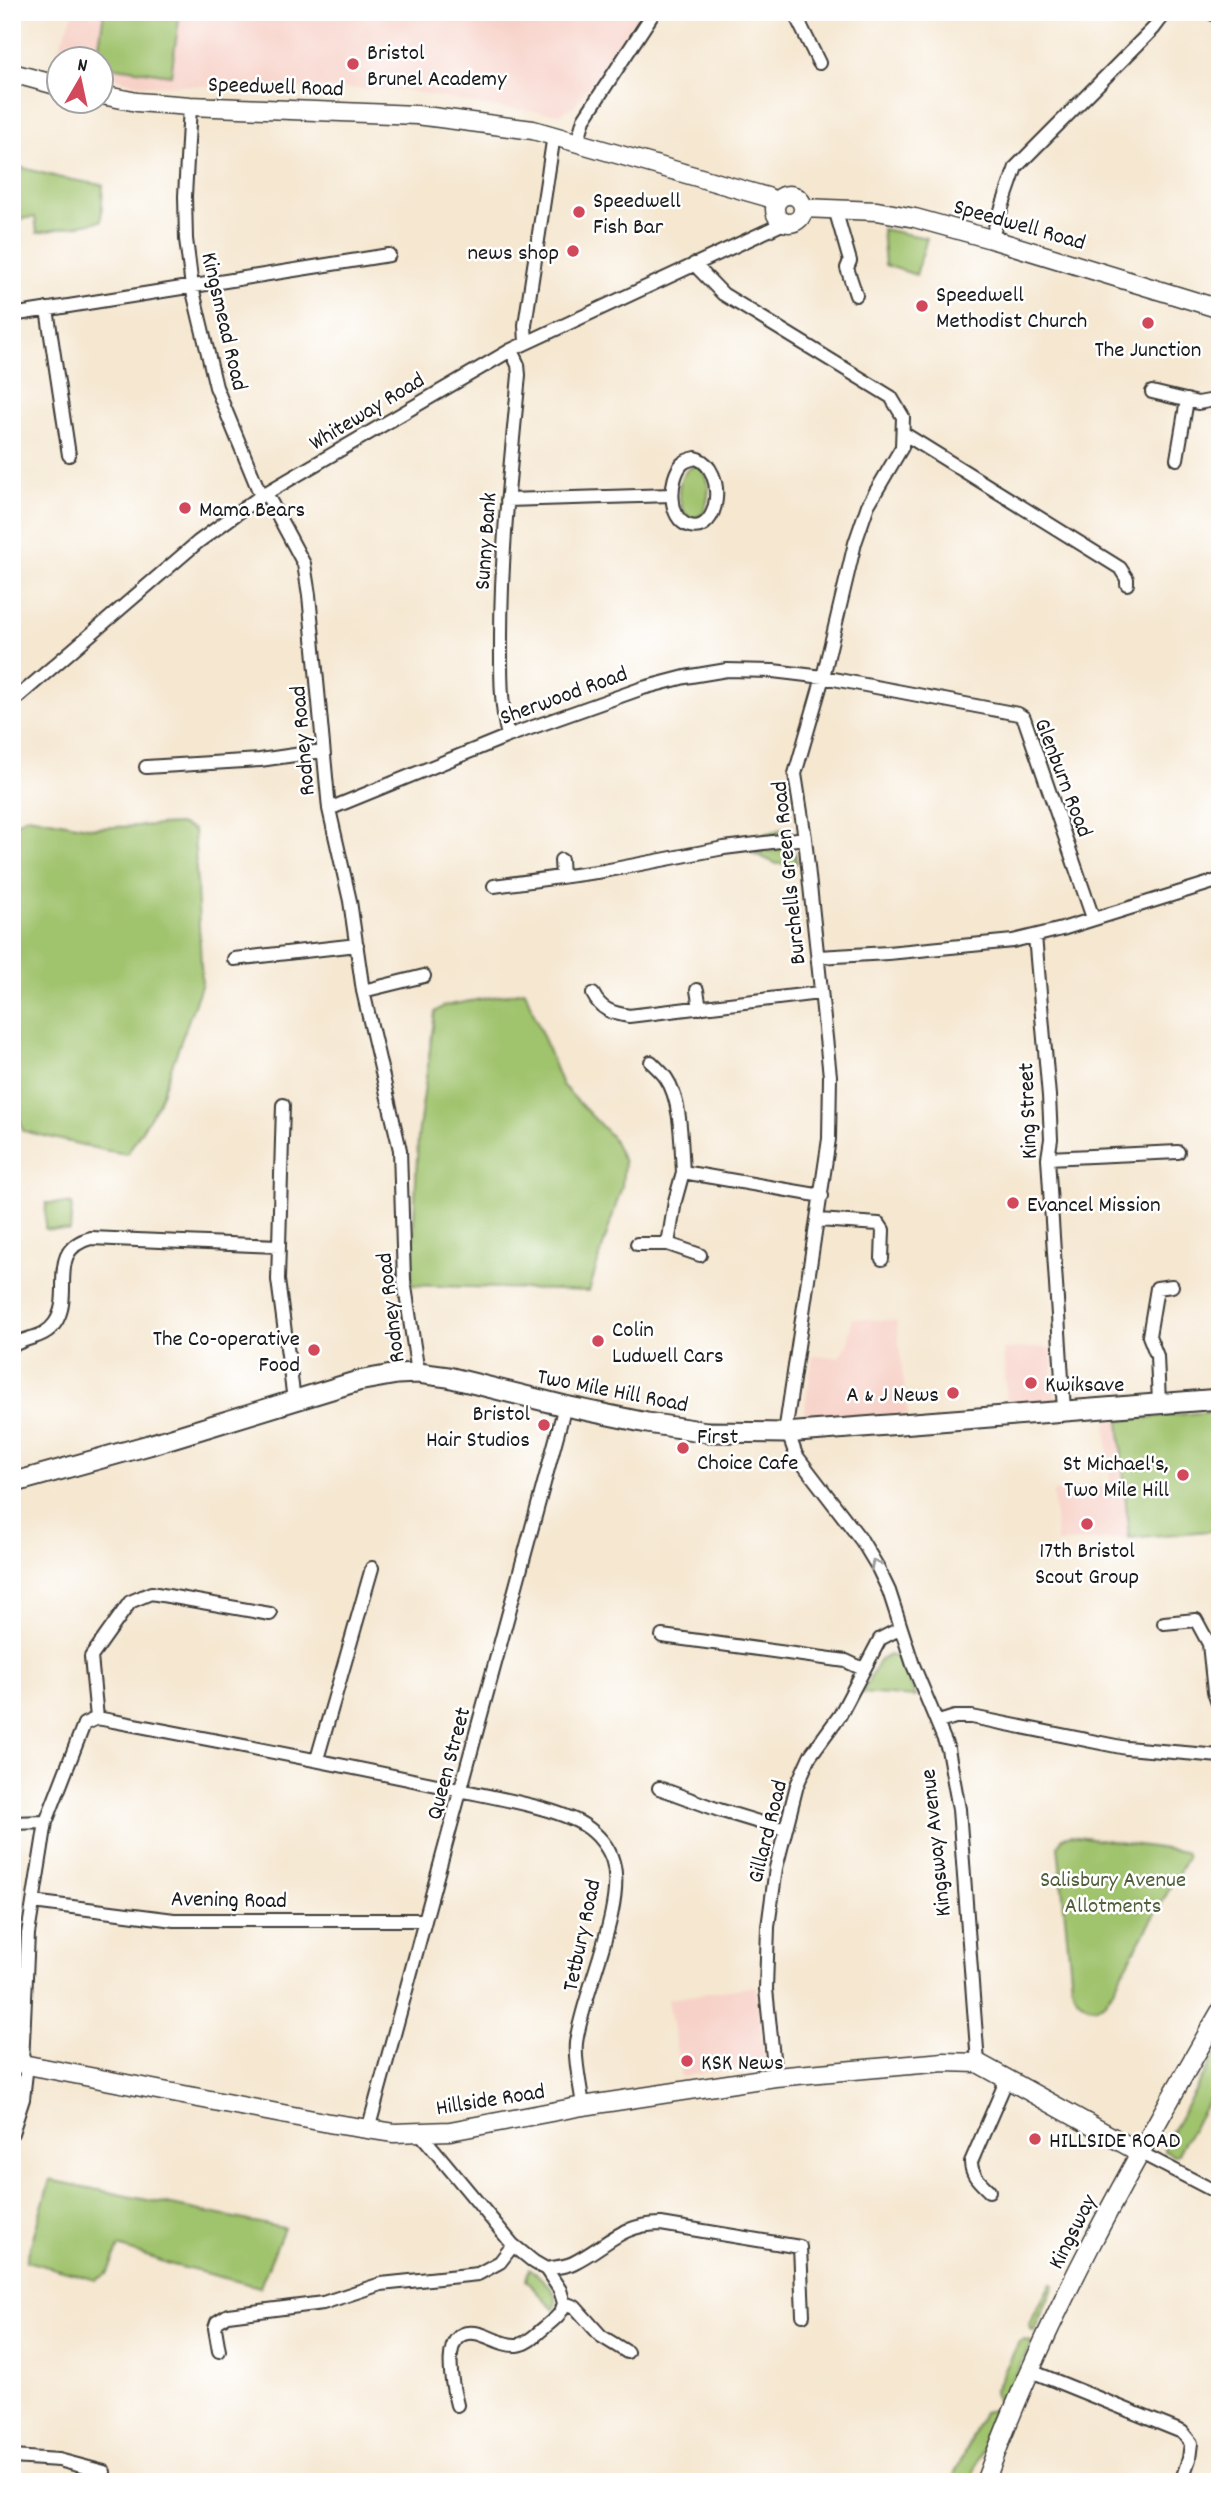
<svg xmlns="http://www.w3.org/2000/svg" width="1232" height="2494" font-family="Dekko,sans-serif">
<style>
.built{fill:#f7d1c7}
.green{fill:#a0c36d;stroke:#5e7044;stroke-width:2}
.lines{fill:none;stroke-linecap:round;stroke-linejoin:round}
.street-casing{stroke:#3d3a37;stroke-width:16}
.secondary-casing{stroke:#3d3a37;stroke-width:21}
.primary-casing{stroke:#3d3a37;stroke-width:23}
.street{stroke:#fff;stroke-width:12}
.secondary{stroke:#fff;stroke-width:18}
.primary{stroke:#fff;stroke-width:19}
.oneway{stroke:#999}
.poi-dot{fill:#d1495b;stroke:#fff;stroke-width:2.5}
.labels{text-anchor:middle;stroke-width:5;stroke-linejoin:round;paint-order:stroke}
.poi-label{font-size:23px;fill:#1c1c1c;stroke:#fff;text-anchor:start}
.street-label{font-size:23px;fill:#1c1c1c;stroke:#fff}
.park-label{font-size:23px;fill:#515f3c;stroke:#fff}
</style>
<rect width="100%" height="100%" fill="#fff"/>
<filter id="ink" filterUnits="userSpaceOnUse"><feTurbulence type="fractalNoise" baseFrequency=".0143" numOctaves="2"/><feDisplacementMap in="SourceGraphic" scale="14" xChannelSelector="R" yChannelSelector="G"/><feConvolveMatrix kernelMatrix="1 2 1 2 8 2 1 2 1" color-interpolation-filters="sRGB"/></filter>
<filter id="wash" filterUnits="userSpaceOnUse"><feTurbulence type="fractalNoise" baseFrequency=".00686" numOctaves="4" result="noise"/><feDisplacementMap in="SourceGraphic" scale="28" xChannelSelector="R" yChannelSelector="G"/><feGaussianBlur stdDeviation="1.57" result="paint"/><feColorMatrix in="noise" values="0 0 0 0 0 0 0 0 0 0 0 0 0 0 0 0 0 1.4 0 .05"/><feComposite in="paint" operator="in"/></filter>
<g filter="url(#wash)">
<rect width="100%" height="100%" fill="#f5e7d0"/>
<path class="built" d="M74,12H641L575,105L560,114L485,106L404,90L142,85L102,75V60H60L59,65L52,63Z
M852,1318L896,1321L908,1415L802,1424L813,1356L838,1357L849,1342Z
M1051,1347L1056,1403L1007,1407L1003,1349Z
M1119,1420L1129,1538L1057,1543L1053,1492L1110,1486L1106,1421Z
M756,1986L764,2058L761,2063L681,2077L668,1999Z"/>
<path class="green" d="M104,12H180L171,75L102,65V60L97,59Z
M12,165L61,178L103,185L101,221L37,233L35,217L12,220Z
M882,229L927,238L916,275L885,265Z
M696,465C714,475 709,499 703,514L692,519C674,508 674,472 696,465Z
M28,816L93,828L179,824L194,830L202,983L158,1104L127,1154L103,1150L23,1131L12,1091V825Z
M791,826L788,833L749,839Z
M787,849L795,853L797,863L777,864L753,853Z
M525,991L562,1085L612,1137L624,1162L622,1186L589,1291L411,1285L418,1136L435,1012L444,1006Z
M46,1203L72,1204L70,1231L45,1229Z
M1220,1411V1530L1129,1538L1119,1420Z
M889,1655L902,1659L915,1697L862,1693L879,1661Z
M1071,1835L1185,1852L1188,1856L1106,2002C1091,2013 1076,2003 1072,1986L1058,1846L1063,1837Z
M1220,2046V2080L1177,2155H1172L1164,2151V2146Z
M50,2180L284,2228L260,2287L173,2265L119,2247L107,2274L96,2280L26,2261Z
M529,2268C542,2279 562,2292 554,2310L526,2280Z
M1051,2283L1054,2285L1034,2331H1032L1029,2324Z
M1022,2340L1030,2341L1031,2344L1002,2403L996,2400L994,2392L1019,2342Z
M993,2410L997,2412L970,2482H951L983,2412Z"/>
</g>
<g filter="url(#ink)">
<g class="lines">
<defs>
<path id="street" d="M794,12L819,63
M1210,12L1220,18
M190,106L185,196L186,239L192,287L216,387L261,496
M580,133L584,119L654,12
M835,209L850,261L847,268L856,295
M991,239L1016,167L1154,28L1166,12
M694,264L723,294L891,397L903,417L902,447L868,505L855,543L823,677L795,774L805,838L830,1076L829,1139L785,1433
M47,309L69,455
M12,315L389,255
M526,343L525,325L554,135
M1152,392L1198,403L1220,399
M903,433L1120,568L1127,579V584
M696,458C728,470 719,534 690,526C667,520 669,478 682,464C686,460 691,459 696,458Z
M1177,459L1187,400
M266,493L304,564L309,595L329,809L350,901L363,991L400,1150L404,1280L418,1373
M507,500L672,495
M12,702L198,542L261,496L511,350L784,223
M508,736C500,704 501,669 501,636C501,549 511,462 519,375L518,365L511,350
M146,767L260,760L322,751
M329,809L508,736L643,688L685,677L727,670L773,671L823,677L1018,714L1024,718L1093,918
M561,860L562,877
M494,886L604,871L724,848L805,838
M1035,936L1049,1096L1051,1139L1048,1158L1064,1410
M818,957L888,953L1013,941L1062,929L1220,880
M234,959L357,945
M697,990L700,1008
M363,991L424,976
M593,994C601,1010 612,1013 629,1016L819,993
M651,1062C656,1067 662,1072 666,1078C682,1101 681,1145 683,1172L822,1196
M283,1105L278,1280L294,1400
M1048,1158L1178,1152
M818,1220L879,1224L883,1230L882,1259
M637,1244H668L700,1255
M668,1244L675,1201L683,1172
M12,1346C27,1336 44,1339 55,1323C75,1294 45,1250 91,1238L278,1246
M1159,1403L1157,1356L1149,1336L1157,1288L1172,1286
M788,1433L796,1455L862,1541L877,1566L889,1591L913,1665L948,1749L959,1809L978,2063
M1164,1623L1196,1620L1209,1644L1214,1692L1220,1709
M662,1636L846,1661L863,1669
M97,1718C213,1740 330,1762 446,1787C484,1796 553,1806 584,1825C597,1833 609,1847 613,1862C626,1907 582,1994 576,2043C574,2061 581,2088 583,2106
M939,1722L955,1717H972L1126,1748L1220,1756
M317,1759L372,1568
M659,1788L719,1810L785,1830
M12,1823L46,1822
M33,1902L174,1920H425
M22,2063L28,1934L46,1822L84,1724L97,1718L91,1657L130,1602L151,1593L270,1614
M775,2077L766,1989L768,1927L776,1868L797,1785L810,1756L840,1715L880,1639L901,1628
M368,2130L565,1406
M12,2133L23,2099L27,2064
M420,2133L513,2245L534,2262L546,2269L560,2290L564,2303C562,2315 553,2320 544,2328C536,2334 528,2344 517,2345C502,2346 489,2335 475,2333C439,2328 452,2386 457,2405
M1139,2152L1220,2194
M989,2191C980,2182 971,2175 971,2162L1007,2079
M546,2269C554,2267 565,2267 573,2263C606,2247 620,2224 661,2224L800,2247L803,2315
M564,2303L575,2307L601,2336L627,2352
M219,2351L215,2328L217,2322L228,2315L323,2303L381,2284L478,2274L500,2262L513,2245
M1031,2371L1182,2432L1191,2443L1189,2459L1181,2482
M12,2457L59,2460L104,2472"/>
<path id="secondary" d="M12,73L60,86
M102,95L137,102L190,106L417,115L533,130L767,197L777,202
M775 209a14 14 0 1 1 28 0a14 14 0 1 1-28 0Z
M803,208L877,211L915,218L991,239L1220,309
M12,2062L329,2123L394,2133L450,2131L583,2106L775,2077L944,2062L978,2063L1139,2152
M985,2482C1045,2317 1133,2163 1220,2012"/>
<path id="primary" d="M12,1483L149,1445L358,1381L397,1374L418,1373L448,1377L565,1406L647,1423L707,1432L785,1433L1220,1399"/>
</defs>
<use href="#street" class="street-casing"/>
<use href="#secondary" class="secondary-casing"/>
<use href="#primary" class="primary-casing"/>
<use href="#street" class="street"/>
<use href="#secondary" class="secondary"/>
<use href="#primary" class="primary"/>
</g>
<defs><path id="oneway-chevron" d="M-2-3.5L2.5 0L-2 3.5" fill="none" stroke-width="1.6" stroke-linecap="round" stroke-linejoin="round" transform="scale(1.75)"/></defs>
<use class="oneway" href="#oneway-chevron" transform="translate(875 1564) rotate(-118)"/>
</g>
<g class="poi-dot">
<circle cx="353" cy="64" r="7"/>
<circle cx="579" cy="212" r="7"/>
<circle cx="573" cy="251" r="7"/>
<circle cx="922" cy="306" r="7"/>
<circle cx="1148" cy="323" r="7"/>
<circle cx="185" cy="508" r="7"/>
<circle cx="1013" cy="1203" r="7"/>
<circle cx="598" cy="1341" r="7"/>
<circle cx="314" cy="1350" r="7"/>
<circle cx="1031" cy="1383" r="7"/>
<circle cx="953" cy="1393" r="7"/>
<circle cx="544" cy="1425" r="7"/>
<circle cx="683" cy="1448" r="7"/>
<circle cx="1183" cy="1475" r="7"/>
<circle cx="1087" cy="1524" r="7"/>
<circle cx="687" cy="2061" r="7"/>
<circle cx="1035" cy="2139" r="7"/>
</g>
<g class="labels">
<g class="poi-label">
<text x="367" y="59">Bristol<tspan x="367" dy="26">Brunel Academy</tspan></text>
<text x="593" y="207">Speedwell<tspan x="593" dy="26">Fish Bar</tspan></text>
<text x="559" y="259" text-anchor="end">news shop</text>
<text x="936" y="301">Speedwell<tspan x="936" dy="26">Methodist Church</tspan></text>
<text x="1148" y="356" text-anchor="middle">The Junction</text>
<text x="199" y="516">Mama Bears</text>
<text x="1027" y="1211">Evancel Mission</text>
<text x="612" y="1336">Colin<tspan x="612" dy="26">Ludwell Cars</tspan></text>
<text x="300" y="1345" text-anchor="end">The Co-operative<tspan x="300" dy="26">Food</tspan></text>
<text x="1045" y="1391">Kwiksave</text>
<text x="939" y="1401" text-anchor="end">A &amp; J News</text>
<text x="530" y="1420" text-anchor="end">Bristol<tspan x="530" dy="26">Hair Studios</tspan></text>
<text x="697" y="1443">First<tspan x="697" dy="26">Choice Cafe</tspan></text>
<text x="1169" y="1470" text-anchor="end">St Michael's,<tspan x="1169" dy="26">Two Mile Hill</tspan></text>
<text x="1087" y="1557" text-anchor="middle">17th Bristol<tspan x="1087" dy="26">Scout Group</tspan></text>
<text x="701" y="2069">KSK News</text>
<text x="1049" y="2147">HILLSIDE ROAD</text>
</g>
<g class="street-label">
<text transform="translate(276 85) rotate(2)" y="8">Speedwell Road</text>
<text transform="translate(1020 223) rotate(16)" y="8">Speedwell Road</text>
<text transform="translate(226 321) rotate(77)" y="8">Kingsmead Road</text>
<text transform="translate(366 410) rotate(-31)" y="8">Whiteway Road</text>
<text transform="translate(484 541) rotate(-86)" y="8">Sunny Bank</text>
<text transform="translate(563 694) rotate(-20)" y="8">Sherwood Road</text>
<text transform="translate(301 741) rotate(-95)" y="8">Rodney Road</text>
<text transform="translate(1065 777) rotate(69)" y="8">Glenburn Road</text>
<text transform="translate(787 873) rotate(-96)" y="8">Burchells Green Road</text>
<text transform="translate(1026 1111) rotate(-92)" y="8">King Street</text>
<text transform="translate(389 1308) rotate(-97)" y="8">Rodney Road</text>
<text transform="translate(613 1389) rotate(11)" y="8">Two Mile Hill Road</text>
<text transform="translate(447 1763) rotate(-75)" y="8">Queen Street</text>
<text transform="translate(766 1831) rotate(-76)" y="8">Gillard Road</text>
<text transform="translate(934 1843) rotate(-96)" y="8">Kingsway Avenue</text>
<text transform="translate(229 1898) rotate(1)" y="8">Avening Road</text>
<text transform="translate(580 1935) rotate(-78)" y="8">Tetbury Road</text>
<text transform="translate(490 2098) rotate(-9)" y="8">Hillside Road</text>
<text transform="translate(1071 2231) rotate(-63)" y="8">Kingsway</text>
</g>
<g class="park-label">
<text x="1113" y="1886">Salisbury Avenue<tspan x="1113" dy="26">Allotments</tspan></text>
</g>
</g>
<rect width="1232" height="2494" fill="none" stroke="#fff" stroke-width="42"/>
<g transform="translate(80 80) rotate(9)"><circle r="33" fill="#ffffff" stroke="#a4a4a4" stroke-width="2"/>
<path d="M0-5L12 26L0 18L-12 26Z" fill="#d1495b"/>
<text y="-10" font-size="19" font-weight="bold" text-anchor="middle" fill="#1c1c1c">N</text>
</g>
</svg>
